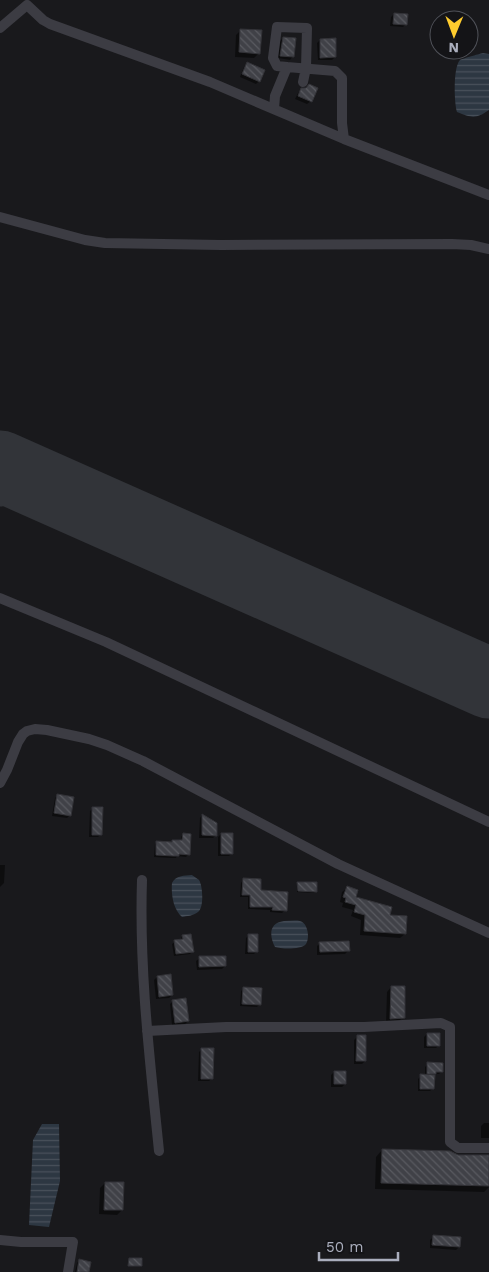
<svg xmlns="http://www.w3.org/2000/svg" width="489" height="1272" font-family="'Work Sans',sans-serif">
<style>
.water{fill:url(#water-rules)}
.shadow{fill:#0007}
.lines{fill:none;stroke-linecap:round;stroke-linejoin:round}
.taxiway{stroke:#323439;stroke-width:29}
.runway{stroke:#323439;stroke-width:71}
.building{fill:url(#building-back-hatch);stroke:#333338}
.minor{stroke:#3c3c43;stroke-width:10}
</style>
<defs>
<pattern id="water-rules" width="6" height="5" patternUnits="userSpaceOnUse" patternTransform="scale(1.25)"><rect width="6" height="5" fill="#2d3742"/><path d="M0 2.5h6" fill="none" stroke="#49515b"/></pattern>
<pattern id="building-back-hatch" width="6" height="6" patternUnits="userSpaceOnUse" patternTransform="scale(1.25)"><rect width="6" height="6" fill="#404147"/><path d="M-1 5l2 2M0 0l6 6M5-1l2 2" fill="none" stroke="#595a60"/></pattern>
</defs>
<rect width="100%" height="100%" fill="#19191c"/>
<path class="water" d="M483,53L489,54V110C476,119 472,118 457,112C454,103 453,67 460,60C461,59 479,54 483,53Z
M192,875C193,876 198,879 199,880C203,886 204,908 198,912C193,916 187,916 182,917C173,909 171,894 172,883C176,875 184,876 192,875Z
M284,921C289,921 295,920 300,921C308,923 310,938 306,944C301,950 281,949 275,947C269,935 269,923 284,921Z
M42,1124H59L60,1181L49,1227L29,1225L33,1140Z"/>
<path class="shadow" d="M394,14L406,24L403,27L390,26L391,17Z
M241,30L259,53L254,58L235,57L236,35Z
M283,38L293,56L290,60L278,58L280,41Z
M320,40L335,57L332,60H318L317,43Z
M247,64L259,81L256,84L240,77L244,67Z
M301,90L311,101L307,104L295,99L298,93Z
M58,795L70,815L67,818L52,816L55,798Z
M93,808L101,834L98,837H89L90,811Z
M202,815L216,835L213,838H199L200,818Z
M221,834L232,853L229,856H218V837Z
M183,835L188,855L186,857L177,856L176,858H171L154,857L155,844L157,842L170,843L172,841H181V837Z
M0,865H5L4,883L0,887Z
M243,880L260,891L285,910L282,913L270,912V910L248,909V897H240L241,883Z
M298,883L315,892L314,893L297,892V884Z
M347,888L355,897L388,916L405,934L400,938L360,935L361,920L351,916L353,910L342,907L343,903L340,902L342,892Z
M249,935L257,951L254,954H245L246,938Z
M183,936L192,952L190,954L174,956L172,944L175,942L181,941V938Z
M320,943L348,951L345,954L317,955V946Z
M200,958L225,966L222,969L197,970L196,961Z
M157,977L172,995L169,998L156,999L154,980Z
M391,987L403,1017L398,1022L386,1023L387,992Z
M244,988L260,1004L257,1007L240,1006L241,991Z
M173,1001L188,1021L185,1024L172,1025L170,1004Z
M427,1034L439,1045L436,1048H424V1037Z
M357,1037L365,1061L362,1064H354V1040Z
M202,1049L212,1078L209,1081H198L199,1052Z
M428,1064L442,1071L439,1074H433V1088L430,1091H418V1079L421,1076H425V1067Z
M334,1072L345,1084L342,1087H331V1075Z
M484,1123H489V1138H481V1126Z
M382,1150L458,1156L489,1155V1187L484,1192L375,1189L376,1157Z
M105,1183L122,1210L117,1215L99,1214L100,1188Z
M433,1237L459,1247L456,1250L430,1248V1240Z
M79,1261L87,1272H75L77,1263Z"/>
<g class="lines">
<path class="taxiway" d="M0,492L25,485H43"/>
<path class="runway" d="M0,466L489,683"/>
</g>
<path class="building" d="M394,13L408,14L407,25L393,24Z
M240,29L262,30L260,54L239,52Z
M283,37L296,38L294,57L280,56Z
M336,38V57L320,58V39Z
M247,62L265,70L260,82L242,74Z
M309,84L318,88L312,102L298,96L301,88H306Z
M57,794L74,797L71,816L54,813Z
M92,807H103L102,835H92Z
M202,814L217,823V836L202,835Z
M183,833L191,834L190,855L179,854V856H174L156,855V841L172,842V840H182Z
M221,833H233V854H221Z
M243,878L261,879V890L288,892L287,911L272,910L273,907H250V895H242Z
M297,882H317V892L298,891Z
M347,886L358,890L356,897L392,907L390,915L407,916L406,934L364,931L365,915L354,912L356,905L345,902L346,898L343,897Z
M191,934L194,952L176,954L174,940L183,939L182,935Z
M248,934H258V952H248Z
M349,941L350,951L320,952L319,942Z
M199,956H226V966L199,967Z
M171,974L173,995L159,997L157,976Z
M391,986H405V1018L390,1019Z
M243,987L262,988L261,1005L242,1004Z
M186,998L189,1021L175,1023L172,1000Z
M427,1033H440V1046H427Z
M357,1035H366V1061H356Z
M201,1048H214L213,1079H201Z
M427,1062L443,1063V1072H436V1074H427Z
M334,1071H346V1084H334Z
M420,1074L435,1075L434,1089H420Z
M382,1149L450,1151L458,1155H489V1186L381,1183Z
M105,1182H124L123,1210H104Z
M433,1235L461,1237L460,1247L432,1245Z
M129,1258H142V1266H128Z
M79,1259L91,1262L89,1272H77Z"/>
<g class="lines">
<path class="minor" d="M0,28L27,5L43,20L50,24L210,82L344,139
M287,67L277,66L273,58L277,27L307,28L306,68L303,82
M274,109L275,96L287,67L335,71L342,78V123L344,139L489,195
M0,217L85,240L105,243L221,245L452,244L471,245L489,249
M0,598L106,642L489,822
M0,783L7,770L18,742L23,734L27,731L35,729L47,730L89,739L107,745L143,761L338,864L489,933
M142,880C139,971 150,1061 159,1151
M147,1031L226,1027H364L441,1023L450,1027V1142L458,1148H489
M0,1240L21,1242H73L68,1272"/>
</g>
<g transform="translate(454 35) rotate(181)"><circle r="24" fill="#141417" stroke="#505259"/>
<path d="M0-4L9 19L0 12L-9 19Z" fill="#ffcc2e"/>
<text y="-8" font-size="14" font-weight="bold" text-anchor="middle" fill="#aaaebd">N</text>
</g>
<path d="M319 1252v8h79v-8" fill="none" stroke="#aaaebd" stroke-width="2.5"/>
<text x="326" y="1252" font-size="15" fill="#aaaebd" stroke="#141417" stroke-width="4" paint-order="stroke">50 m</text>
</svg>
